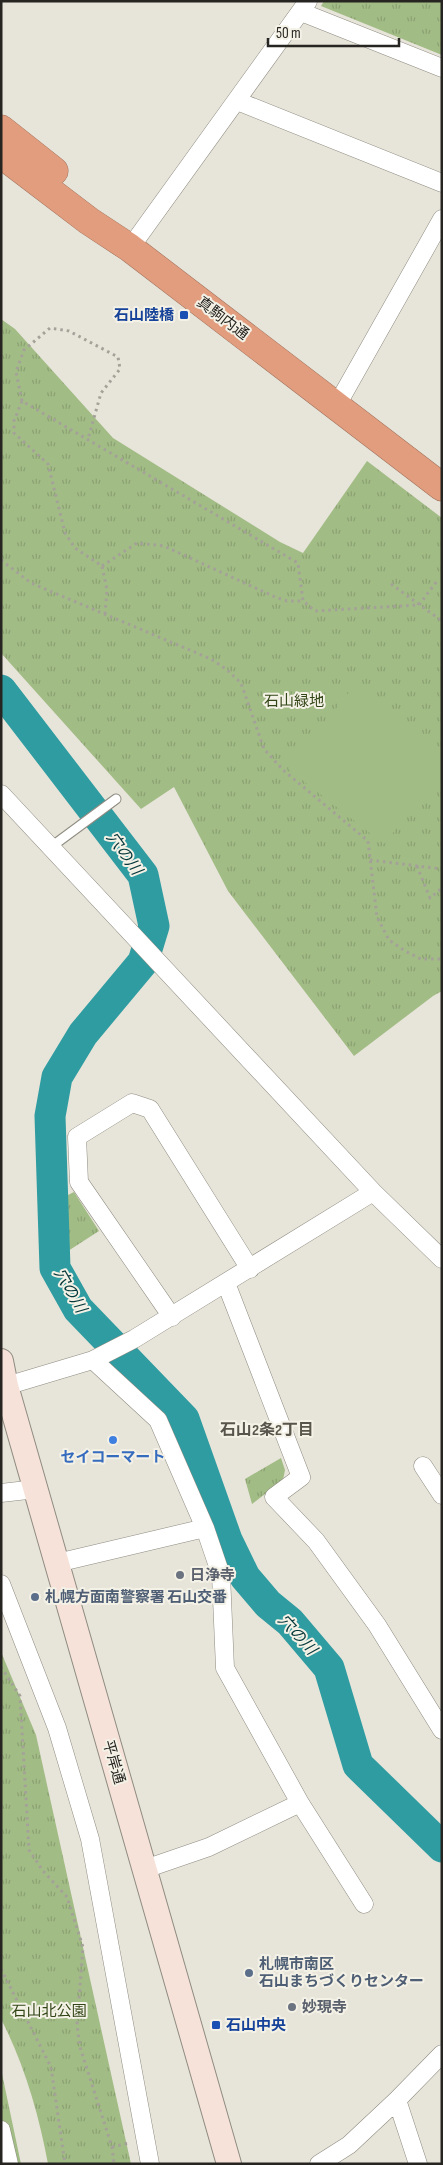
<svg xmlns="http://www.w3.org/2000/svg" width="443" height="2165" font-family="'Sofia Sans Condensed','Noto Sans JP',sans-serif">
<style>
.park{fill:url(#park-tufts)}
.pitch{fill:#a2bc85}
.lines{fill:none;stroke-linecap:round;stroke-linejoin:round}
.river{stroke:#2e9ca1;stroke-width:31}
.lane-casing{stroke:#8f8c82;stroke-width:11}
.street-casing{stroke:#8f8c82;stroke-width:19}
.secondary-casing{stroke:#8f8c82;stroke-width:26}
.highway-casing{stroke:#a0735d;stroke-width:29}
.path{stroke:#a4a199;stroke-width:3;stroke-dasharray:2.5 4;stroke-linecap:butt}
.lane{stroke:#fff;stroke-width:9}
.street{stroke:#fff;stroke-width:18}
.secondary{stroke:#f6e2d8;stroke-width:24}
.highway{stroke:#e29d7e;stroke-width:28}
.transit-dot{fill:#1a4fb4;stroke:#f4f1e6;stroke-width:2}
.shop-dot{fill:#3f7fe0;stroke:#f4f1e6;stroke-width:2}
.worship-dot{fill:#6b7280;stroke:#f4f1e6;stroke-width:2}
.service-dot{fill:#5c6f8a;stroke:#f4f1e6;stroke-width:2}
.labels{text-anchor:middle;stroke-width:4;stroke-linejoin:round;paint-order:stroke}
.transit-label{font-size:15px;font-weight:bold;fill:#164399;stroke:#f4f1e6;text-anchor:end}
.street-label{font-size:15px;fill:#262521;stroke:#f4f1e6}
.park-label{font-size:15px;fill:#324617;stroke:#f4f1e6}
.shop-label{font-size:15px;font-weight:bold;fill:#366cbe;stroke:#f4f1e6}
.worship-label{font-size:15px;font-weight:bold;fill:#5b616d;stroke:#f4f1e6;text-anchor:start}
.service-label{font-size:15px;font-weight:bold;fill:#4e5e75;stroke:#f4f1e6;text-anchor:start}
.water-label{font-size:16px;font-style:italic;fill:#05383b;stroke:#f4f1e6}
.neighbourhood-label{font-size:16px;font-weight:bold;fill:#58554c;stroke:#f4f1e6}
</style>
<defs>
<pattern id="park-tufts" width="24" height="20" patternUnits="userSpaceOnUse" patternTransform="scale(1.25)"><rect width="24" height="20" fill="#a2bc85"/><path d="M3 7l-1-3M5 7V3M7 7l1-3M15 17l-1-3M17 17v-4M19 17l1-3" fill="none" stroke="#8ba173"/></pattern>
</defs>
<rect width="100%" height="100%" fill="#e7e4d9"/>
<path class="park" d="M324,1H442V55L321,6Z
M1,319L15,329L113,438L280,542L303,553L367,461L442,518V991L433,996L354,1056L228,891L174,787L141,809L1,653Z
M74,1192L99,1231L68,1251L66,1196Z
M281,1458L285,1470L283,1480L252,1504L245,1479Z
M1,1652L36,1735L131,2164H48C39,2115 24,2063 1,2019Z
M1,2069L21,2164H1Z"/>
<path class="pitch" d="M354,686L442,754V772L384,844L288,769Z"/>
<g class="lines">
<path class="river" d="M1,690L143,875L154,926L143,962L83,1034L57,1077L50,1116L55,1268L78,1309L184,1419L227,1540L245,1577L268,1604L290,1622L329,1668L358,1765L442,1847"/>
<defs>
<path id="lane" d="M51,847L116,799"/>
<path id="street" d="M301,12L442,68
M237,101L442,183
M130,248L308,1
M337,405L442,219
M1,794L373,1192L442,1259
M226,1283L301,1477L274,1497L316,1541L377,1625L442,1730
M172,1317L79,1182L77,1137L132,1103L150,1109L250,1269
M93,1360L158,1420L205,1528
M6,1386L93,1360L134,1339L373,1192
M423,1466L442,1495
M1,1493L36,1489
M57,1563L205,1528L221,1575L225,1668L300,1803L209,1847L145,1869
M1,1584L57,1728L90,1839L150,2164
M300,1803L364,1904
M397,2100L418,2164
M1,2130L9,2164
M319,2164L349,2145L397,2100L442,2054"/>
<path id="secondary" d="M1,1361L6,1386L229,2164"/>
<path id="highway" d="M1,129L54,171
M1,154L89,221L130,248L442,487"/>
</defs>
<use href="#lane" class="lane-casing"/>
<use href="#street" class="street-casing"/>
<use href="#secondary" class="secondary-casing"/>
<use href="#highway" class="highway-casing"/>
<path class="path" d="M22,401L16,372L24,350L50,328L69,331L118,357L120,369L101,393L88,439
M1,560L31,583L211,659L226,669L241,683L264,749L283,770L368,841L377,917L389,940L405,951L421,959H442
M102,566L137,543L164,546L275,597L287,601H303
M391,584L442,621
M105,614L107,590L102,566L75,548L65,533L48,464L14,433V421L22,401L298,563L303,601L315,611L419,605L437,581
M370,860L442,869
M417,866L430,898L442,888
M1,1667L20,1696L29,1850L43,1871L67,1897L83,1947L77,2025L80,2047L112,2147L114,2164
M1,1969L51,2067L65,2164
M112,2147L129,2143"/>
<use href="#lane" class="lane"/>
<use href="#street" class="street"/>
<use href="#secondary" class="secondary"/>
<use href="#highway" class="highway"/>
</g>
<g class="transit-dot">
<rect x="179" y="310" width="10" height="10" rx="2.5"/>
<rect x="211" y="2020" width="10" height="10" rx="2.5"/>
</g>
<circle class="shop-dot" cx="113" cy="1440" r="5"/>
<g class="worship-dot">
<circle cx="180" cy="1575" r="5"/>
<circle cx="292" cy="2007" r="5"/>
</g>
<g class="service-dot">
<circle cx="35" cy="1597" r="5"/>
<circle cx="249" cy="1973" r="5"/>
</g>
<g class="labels">
<g class="transit-label">
<text x="174" y="320">石山陸橋</text>
<text x="226" y="2030" text-anchor="start">石山中央</text>
</g>
<g class="street-label">
<text transform="translate(223 318) rotate(37)" y="5">真駒内通</text>
<text transform="translate(114 1762) rotate(74)" y="5">平岸通</text>
</g>
<g class="park-label">
<text x="294" y="706">石山緑地</text>
<text x="49" y="2016">石山北公園</text>
</g>
<g class="shop-label">
<text x="113" y="1462">セイコーマート</text>
</g>
<g class="worship-label">
<text x="190" y="1580">日浄寺</text>
<text x="302" y="2012">妙現寺</text>
</g>
<g class="service-label">
<text x="45" y="1602">札幌方面南警察署 石山交番</text>
<text x="259" y="1969">札幌市南区<tspan x="259" dy="17">石山まちづくりセンター</tspan></text>
</g>
<g class="water-label">
<text transform="translate(125 853) rotate(54)" y="6">穴の川</text>
<text transform="translate(71 1290) rotate(60)" y="6">穴の川</text>
<text transform="translate(298 1634) rotate(47)" y="6">穴の川</text>
</g>
<g class="neighbourhood-label">
<text x="267" y="1435">石山2条2丁目</text>
</g>
</g>
<rect width="443" height="2165" fill="none" stroke="#262521" stroke-width="5"/>
<path d="M268 38v8h131v-8" fill="none" stroke="#262521" stroke-width="2.5"/>
<text x="276" y="38" font-size="15" fill="#262521" stroke="#f4f1e6" stroke-width="4" paint-order="stroke">50 m</text>
</svg>
